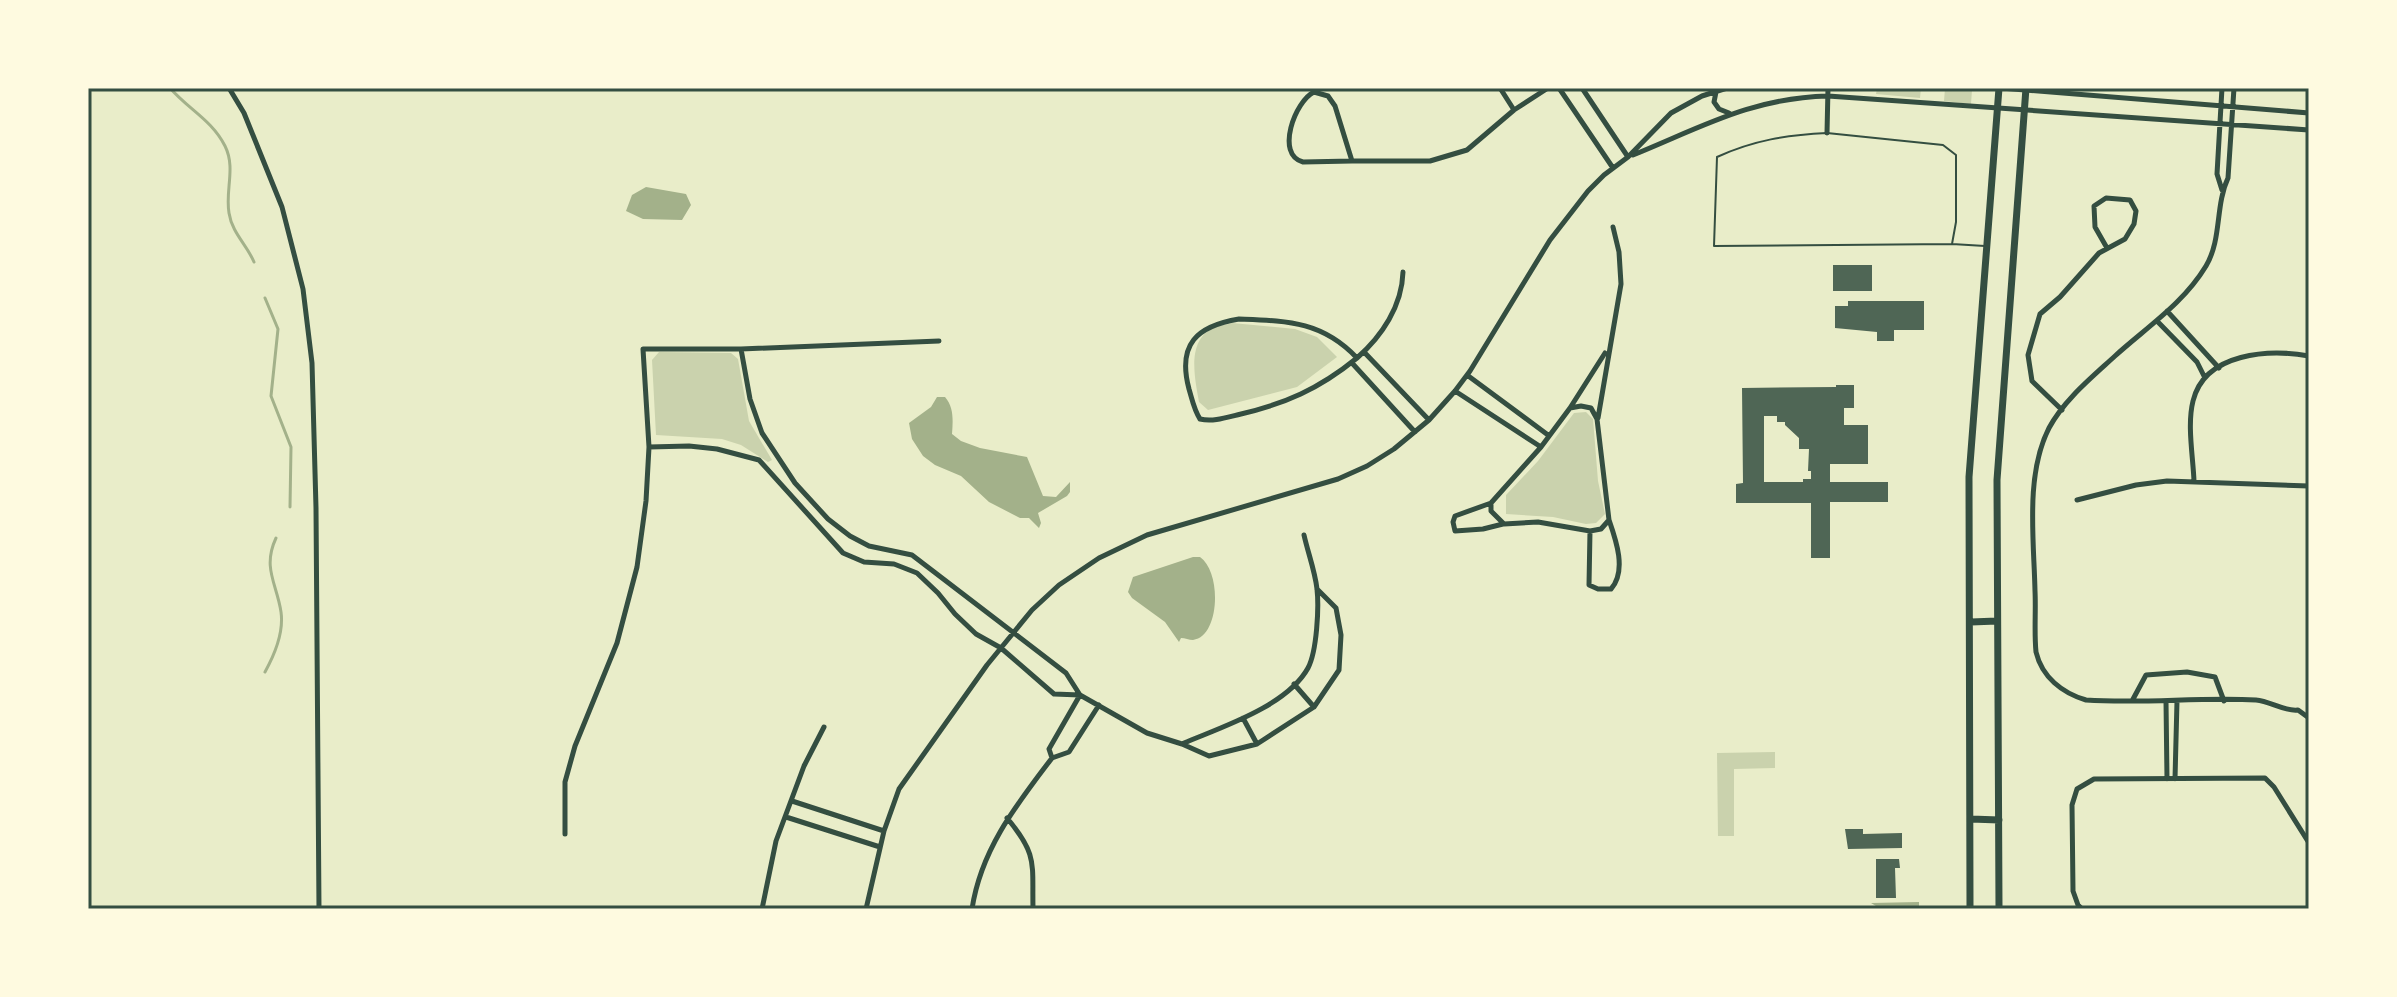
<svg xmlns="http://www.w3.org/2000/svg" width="2397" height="997" font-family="'Exo 2',sans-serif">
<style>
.green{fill:#cad2ad}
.water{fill:#a3b18a}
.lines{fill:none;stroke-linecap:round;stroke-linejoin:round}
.stream{stroke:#a3b18a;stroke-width:3}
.building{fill:#4f6655;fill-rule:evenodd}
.service{stroke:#344e41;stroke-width:2}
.minor{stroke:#344e41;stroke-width:5}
.secondary{stroke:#344e41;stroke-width:7}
.neatline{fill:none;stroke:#344e41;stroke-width:3}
</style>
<rect width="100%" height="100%" fill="#e9edc9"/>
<path class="green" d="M1877,88H1921L1920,98L1876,94Z
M1945,88L1972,90L1971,104L1944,101Z
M1232,323L1295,329L1317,337L1337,357L1297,387L1208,410L1199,402C1195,379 1186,341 1213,328C1218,325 1227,325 1232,323Z
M659,352L731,353L738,359L749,421L772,460L768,462L741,445L722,439L656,435L652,360Z
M1586,412L1593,419L1598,481L1605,514L1596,523L1586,524L1553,517L1506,514V495L1538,461L1574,413Z
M1775,752V768L1734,769V836H1718L1717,753Z"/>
<path class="water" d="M646,187L686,194L691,205L682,220L643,219L626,211L632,195Z
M937,397H945C954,407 953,421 952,434L961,441L980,448L1027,457L1043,496L1056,497L1070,482V492L1067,496L1038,513L1041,523L1039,528L1029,518H1020L989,502L961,476L935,465L923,456L912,439L909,423L931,407Z
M1193,557H1200C1222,572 1220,637 1193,640C1189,640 1185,638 1181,638L1179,642L1165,622L1132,598L1128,592L1133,577Z
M1919,902V909H1881L1871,903Z"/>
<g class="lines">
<path class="stream" d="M170,88C188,109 212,120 225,146C236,168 225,190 229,213C232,233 247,245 254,262
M265,298L278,329L271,396L291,447L290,507
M265,672C275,654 284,633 281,612C277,584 262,568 276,538"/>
</g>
<path class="building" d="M1833,265H1872V291H1833Z
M1848,301H1924V330H1894V341H1877V332L1835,328V306H1848Z
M1836,385H1854V408H1844V425H1868V464H1830V482H1888V502H1830V558H1811V503H1736V484L1743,483L1742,388L1836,387ZM1764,416H1777V422H1785V425L1799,438V449H1809L1808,471H1811V479H1803V482H1764Z
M1845,829H1863V834L1902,833V848L1848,849Z
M1876,859H1899L1900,868H1895L1896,898H1876Z"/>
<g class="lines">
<path class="service" d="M1827,133L1943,145L1956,155V222L1952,244L1714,246L1717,157C1754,140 1787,135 1827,133Z
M1952,244L1985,246"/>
<path class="minor" d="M229,88L244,113L282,207L303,289L312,363L316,508L319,909
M1500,88L1514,110
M1559,88L1613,168
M1582,88L1628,157
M2001,88L2309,113
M2234,88L2228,178C2215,206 2222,239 2206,266C2183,304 2147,327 2115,356C2091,378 2064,400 2049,428C2025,475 2034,540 2035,591C2036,611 2034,632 2036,652C2042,677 2062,693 2086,700C2142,704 2199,697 2256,700C2270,701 2285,712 2298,710L2309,718
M1314,92L1328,96L1335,106L1352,161L1303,162C1275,155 1295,101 1314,92Z
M1716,92L1714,102L1719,109L1729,113
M1827,133L1828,88
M1633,155C1702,127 1751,98 1828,96L2309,130
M1352,161H1430L1467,150L1514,110L1548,88
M2222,190L2217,174L2222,88
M2167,311L2219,368
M1239,319C1287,321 1322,321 1357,358C1319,389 1285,404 1237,415C1225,418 1212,422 1200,419C1194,410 1192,399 1189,389C1177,344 1197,326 1239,319Z
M2157,321L2197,362L2205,378
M1364,352L1429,420
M1357,358C1382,336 1402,306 1403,272
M1352,363L1415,432
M1467,375L1548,435
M1455,391L1541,447
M1581,406L1591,408L1597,419L1609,520L1601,529L1590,531L1538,522L1504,524L1491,511V503L1541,447L1570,408Z
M1570,408L1605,353
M2062,410L2032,381L2028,355L2040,314L2060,297L2099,253L2125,239L2134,224L2136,211L2130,200L2106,198L2094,206L2095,227L2107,248
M1598,418L1621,284L1619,252L1613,227
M649,447L689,446L717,449L759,460L843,553L864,562L894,564L917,573L938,593L955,614L976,634L1001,648L1054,694L1080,695L1066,673L912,555L869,546L850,536L828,519L795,483L762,433L750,399L741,349
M2194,481C2193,456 2187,425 2193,401C2205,352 2270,349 2309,356
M2077,500L2136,485L2167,481L2309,486
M1491,503L1455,516L1453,522L1455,531L1483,529L1503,524
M1590,531L1589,585L1598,589H1611C1627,571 1616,540 1609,520
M1294,684L1314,707
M2132,701L2146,675L2187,672L2215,677L2224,701
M2166,701L2167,779
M1099,705L1069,752L1052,758L1049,749L1080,695L1147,733L1182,744L1209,756L1257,744L1314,707L1339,670L1341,635L1336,608L1317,589
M1243,718L1257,744
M1184,743C1222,727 1287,706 1308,668C1317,651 1319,607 1317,589C1315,571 1308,553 1304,535
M2175,779L2177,701
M792,801L884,831
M786,817L880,847
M1007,818C1038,855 1032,863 1033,909
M565,834V782L575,746L617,643L637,567L646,501L649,447L643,349H741L939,341
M762,909L776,841L804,766L824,727
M866,909L884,831L899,789L987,665L1032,610L1059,585L1099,558L1147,535L1338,479L1367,466L1394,449L1429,420L1455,391L1470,371L1550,240L1588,191L1604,175L1628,157L1671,113L1702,96L1727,88
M972,909C981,849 1017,804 1052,758
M2082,909L2078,905L2073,891L2072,805L2077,789L2094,779L2265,778L2274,787L2309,843"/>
<path class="secondary" d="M1971,622L1997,621
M1971,819L1999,820
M1970,909L1969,477L1999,88
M1999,909L1997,480L2026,88"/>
</g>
<rect width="2397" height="997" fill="none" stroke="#fefae0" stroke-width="180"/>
<rect x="90" y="90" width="2217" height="817" class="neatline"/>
</svg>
